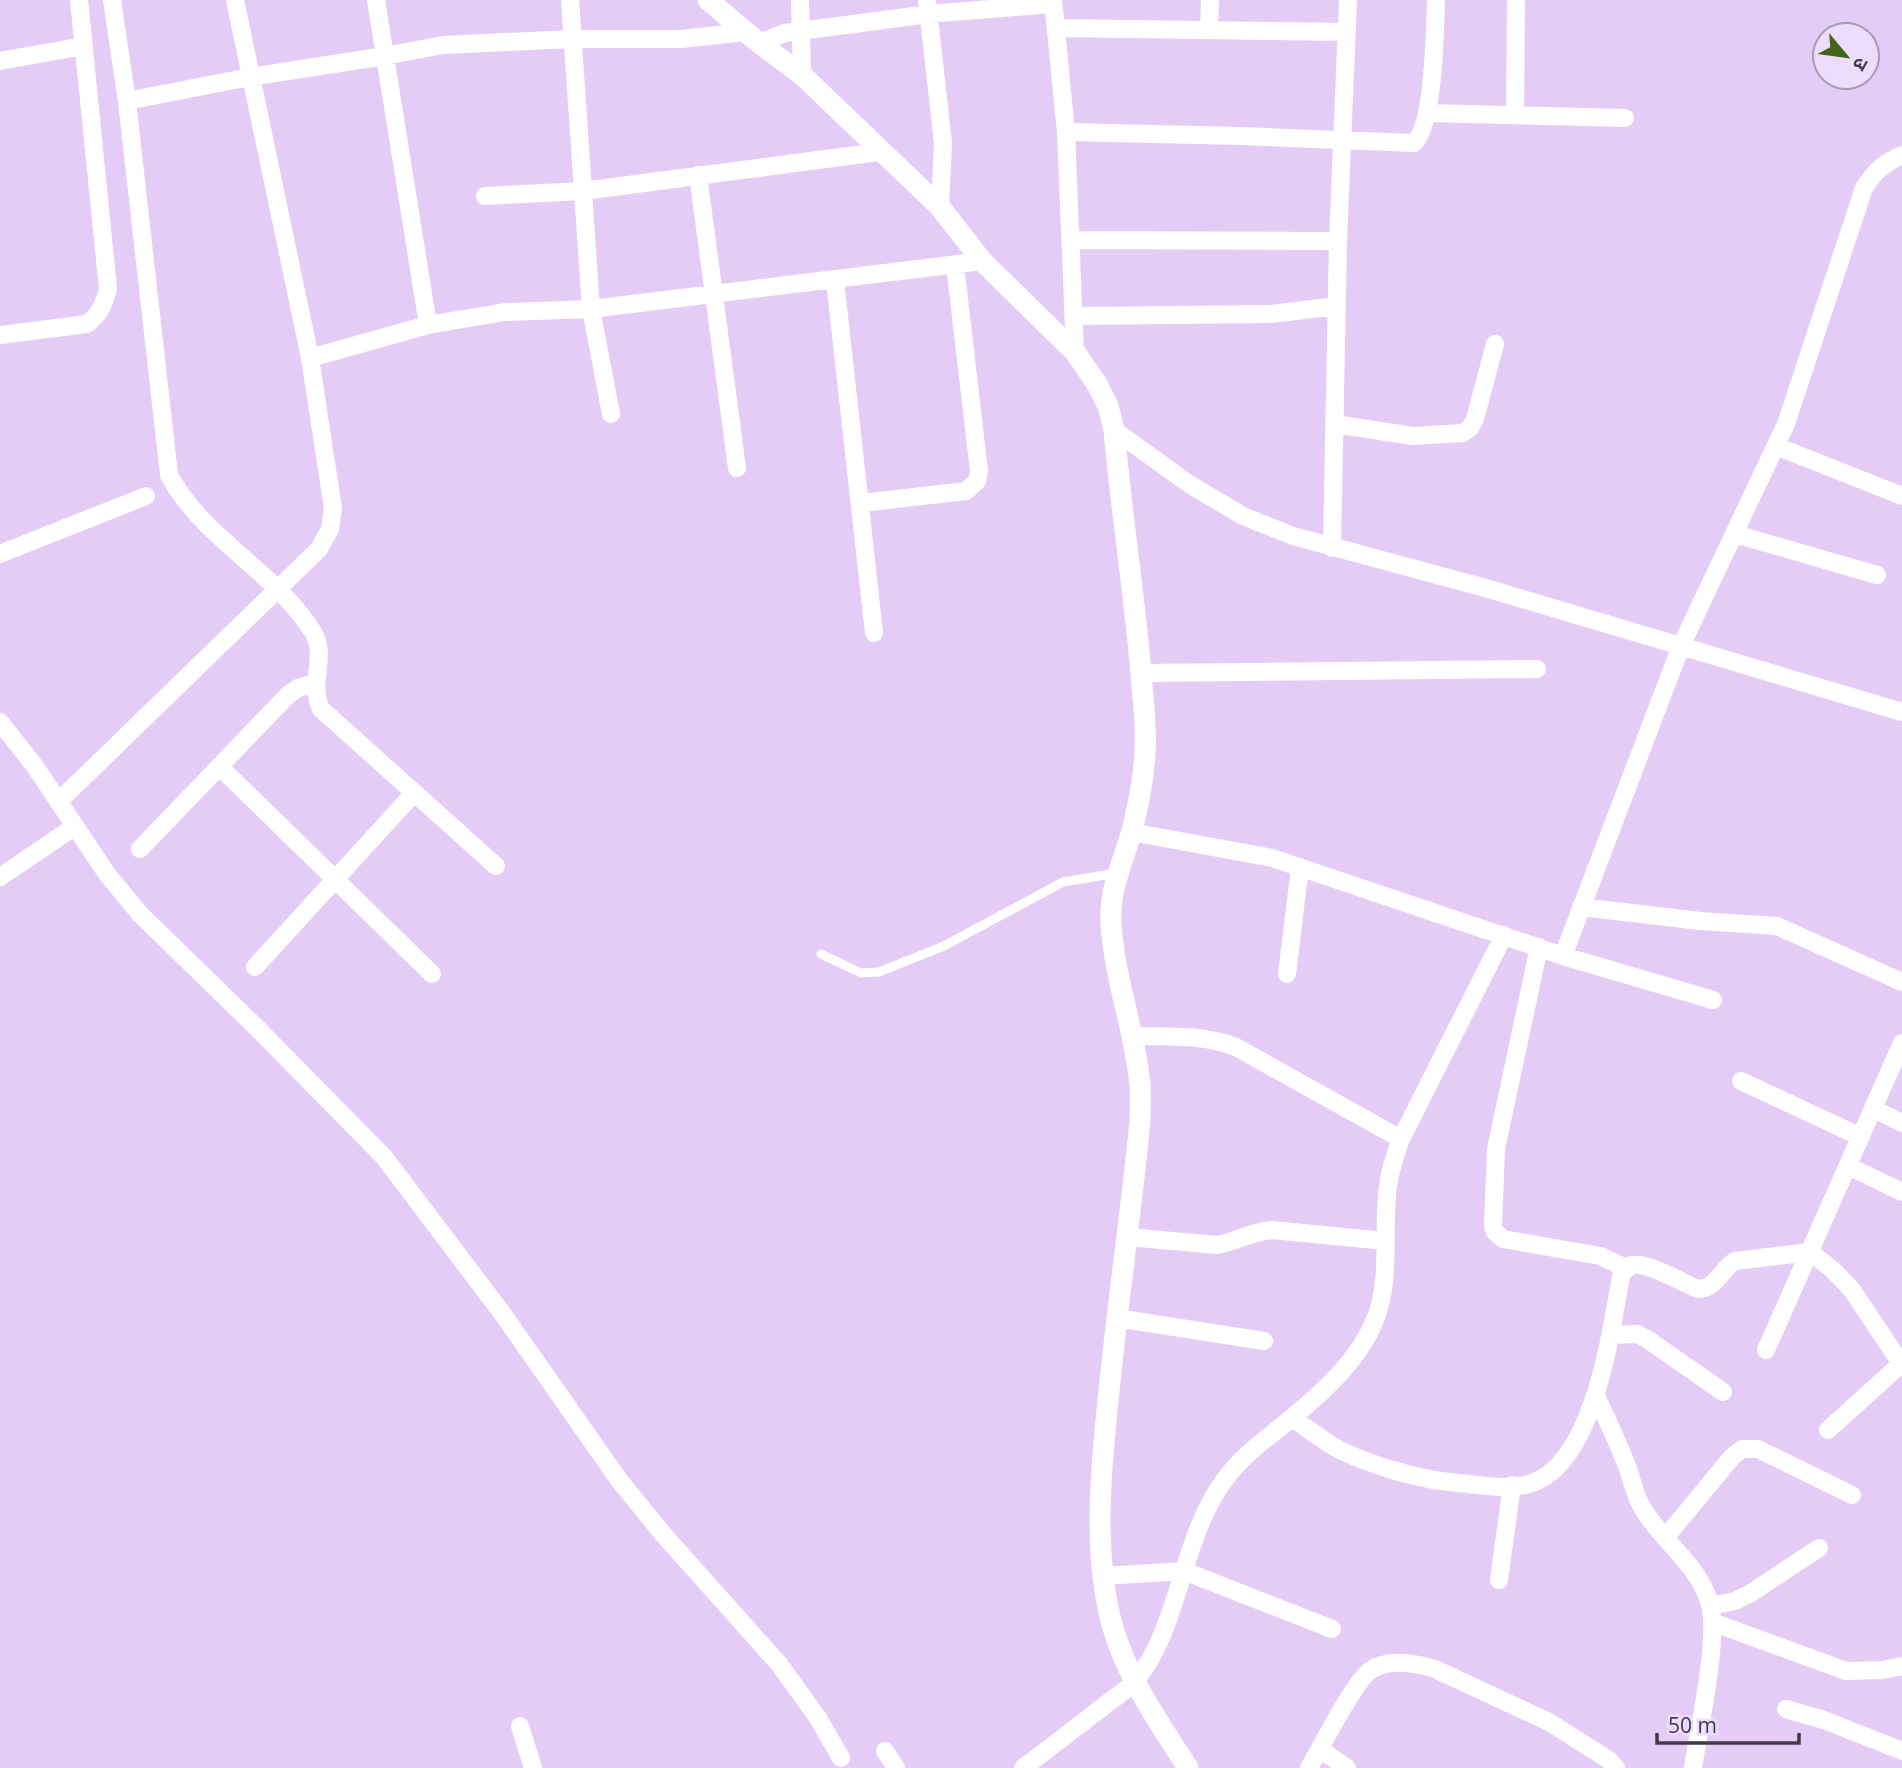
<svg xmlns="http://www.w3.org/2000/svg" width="1902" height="1768" font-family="'Open Sans','Noto Sans Devanagari',sans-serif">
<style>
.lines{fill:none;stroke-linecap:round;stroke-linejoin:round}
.service{stroke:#fff;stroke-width:9}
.minor{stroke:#fff;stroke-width:18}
.tertiary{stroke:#fff;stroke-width:21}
</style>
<rect width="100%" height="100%" fill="#e4ccf6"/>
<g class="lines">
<path class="service" d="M821,954L861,973L879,972L944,946L1063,882L1117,873"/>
<path class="minor" d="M112,0L127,101L169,475C202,538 275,571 313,632C328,657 308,682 321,709L496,866
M376,0L428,325
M570,0L591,309L611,414
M800,0L802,75
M927,0L943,143L940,207
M1053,0L1066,132L1075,352
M1057,28L1347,32
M1209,30L1210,0
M759,43L785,33L929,14L1053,4
M0,61L84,46
M127,101L250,77L385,56L443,45L572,39H681L746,32
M1427,113L1625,118
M1515,115L1516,0
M1066,132L1242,136L1414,143C1434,126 1435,29 1436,0
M698,175L737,468
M485,196L583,191L879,152
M1071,240L1338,241
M835,280L874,633
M1074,316L1271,314L1337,306
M0,335L87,324C100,314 104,304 108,289L79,0
M310,358L428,325L505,312L591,309L982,261
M1335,424L1413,436L1463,433L1470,428L1475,419L1495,344
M1114,430L1189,484L1243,516L1293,536L1489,589L1902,712
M1776,446L1902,496
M862,503L966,491L977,481L979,471L955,265
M1735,534L1877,575
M1332,548L1338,241L1348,0
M0,554L146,496
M1141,673L1537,669
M0,722L34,765L107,874L140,914L256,1027L384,1157L502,1313L619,1480L663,1534L779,1664L818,1718L841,1758
M219,766L432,974
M59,801L319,549L330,529L333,508L310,358L235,0
M1131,832L1272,858L1563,956L1713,1000
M140,849L287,696L298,688L315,683
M0,877L74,827
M1581,907L1700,921L1777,926L1902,982
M1539,947L1496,1149L1493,1226L1495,1232L1503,1239L1600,1256L1626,1268
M1563,956L1681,646L1786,424L1864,188C1874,172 1884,163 1902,155
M255,967L414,793
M1287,974L1300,867
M1132,1036C1167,1037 1202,1034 1236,1047L1401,1139
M1741,1081L1861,1137
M1874,1109L1902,1123
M1848,1166L1902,1192
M1128,1237L1217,1245C1236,1242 1252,1231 1272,1230L1385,1241
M1116,1318L1264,1341
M1611,1335L1638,1334L1647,1339L1723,1392
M1766,1350L1902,1043
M1596,1396C1607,1420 1619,1444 1628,1469C1633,1483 1635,1496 1643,1509C1663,1542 1699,1565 1710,1604C1719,1641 1699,1727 1693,1768
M1292,1418C1307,1428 1321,1439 1336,1448C1369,1465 1420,1480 1458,1483C1481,1485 1510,1491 1532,1483C1594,1462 1611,1332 1621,1276C1624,1271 1627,1266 1633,1265C1648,1262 1683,1283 1698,1289C1716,1289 1721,1269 1735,1261L1810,1252L1833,1270L1852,1290L1902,1365
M1828,1430L1902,1363
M1665,1538L1732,1457L1742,1449H1758L1852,1495
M1103,1576L1184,1571L1332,1629
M1499,1580L1512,1485
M1710,1606L1735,1601L1751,1593L1819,1548
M1712,1622L1846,1671L1882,1670L1902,1666
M1786,1709L1824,1720L1902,1751
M520,1726L533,1768
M1320,1749L1347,1768
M885,1751L896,1768
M1023,1768C1050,1748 1076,1727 1103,1707C1113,1698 1128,1690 1136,1680C1181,1625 1181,1536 1226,1478C1243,1455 1266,1439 1288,1421C1321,1394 1358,1361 1374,1322C1391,1284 1383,1236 1387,1196C1388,1176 1394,1158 1401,1139L1504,935
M1309,1768C1321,1748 1354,1681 1371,1670C1389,1658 1415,1663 1435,1669L1549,1722L1609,1760L1616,1768"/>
<path class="tertiary" d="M708,0L759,43L802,75L940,207L982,261L1075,352L1097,384L1108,406L1114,430C1121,508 1133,585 1140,662C1142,692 1147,722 1145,752C1144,779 1138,805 1132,831C1123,862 1109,889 1111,923C1114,978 1135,1030 1140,1085C1141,1097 1140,1110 1140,1122C1131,1212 1118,1301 1109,1391C1101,1466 1092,1555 1113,1628C1128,1679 1160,1724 1188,1768"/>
</g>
<g transform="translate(1846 56) rotate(119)"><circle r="33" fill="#eedcfd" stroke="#a99ab5" stroke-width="2"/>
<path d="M0-5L12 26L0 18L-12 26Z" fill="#436419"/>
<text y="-10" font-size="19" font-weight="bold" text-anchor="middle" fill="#413849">उ</text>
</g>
<path d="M1657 1733v10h142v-10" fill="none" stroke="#413849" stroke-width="3.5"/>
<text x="1668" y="1733" font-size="21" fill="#413849" stroke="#eedcfd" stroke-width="5" paint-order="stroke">50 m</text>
</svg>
